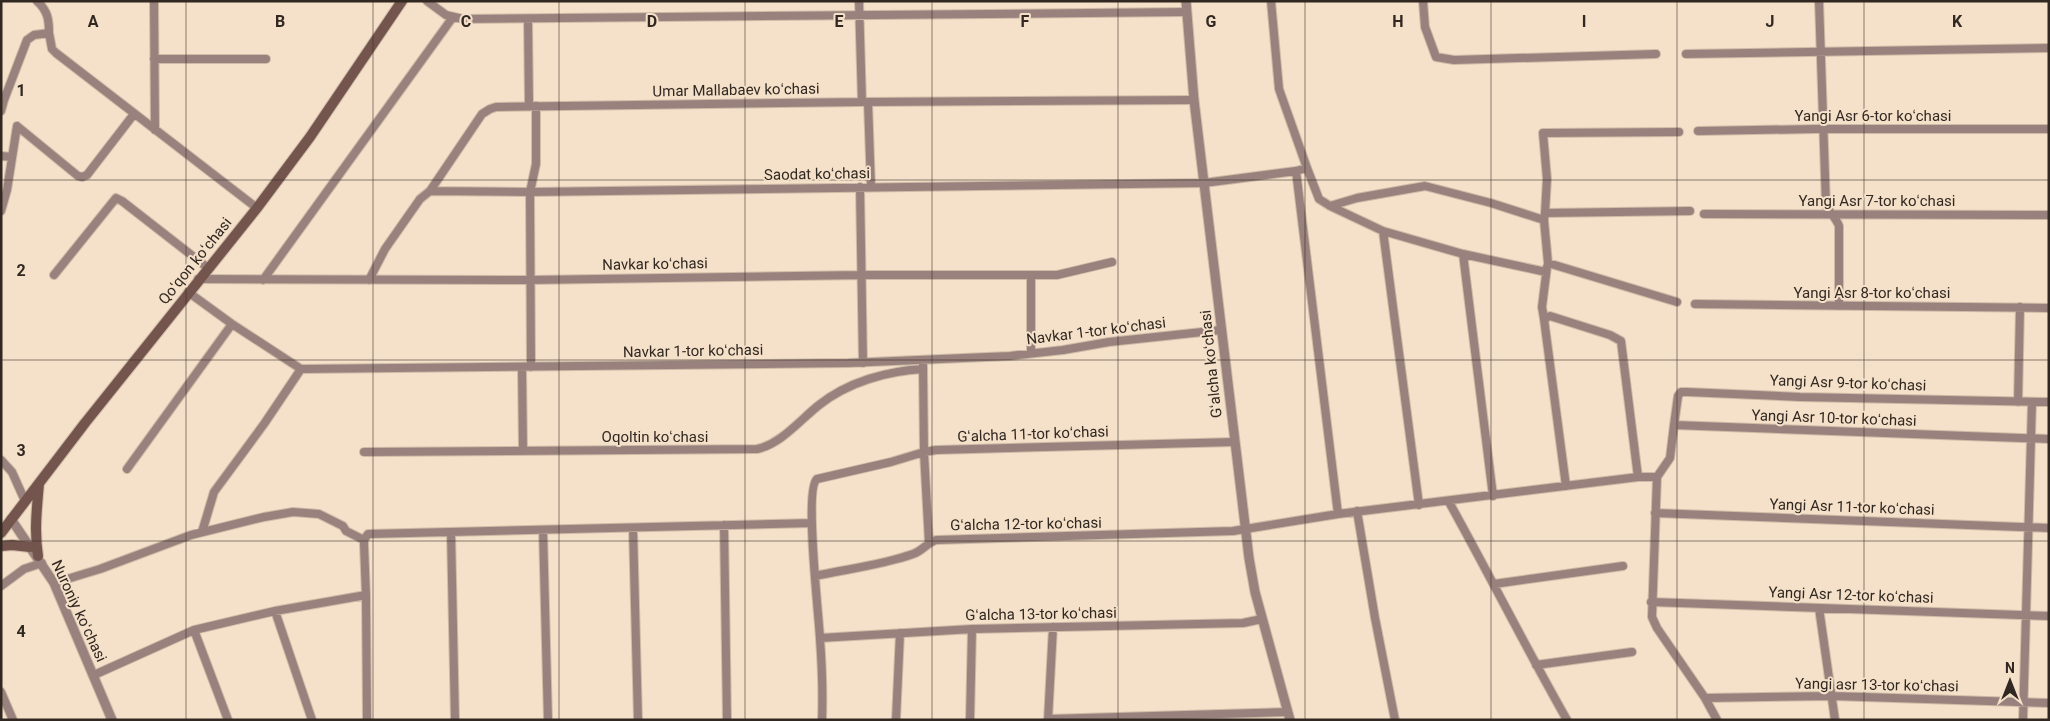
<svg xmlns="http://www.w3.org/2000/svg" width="2050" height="721" font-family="Roboto,sans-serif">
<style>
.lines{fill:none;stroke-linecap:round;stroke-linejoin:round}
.minor-casing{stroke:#cebba7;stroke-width:10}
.tertiary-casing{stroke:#cebba7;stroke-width:11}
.secondary-casing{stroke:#cebba7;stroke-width:12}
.minor{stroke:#99827d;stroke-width:8}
.tertiary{stroke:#99827d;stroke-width:9}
.secondary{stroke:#74554d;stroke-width:10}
.grid{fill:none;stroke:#312921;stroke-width:1;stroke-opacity:0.55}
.labels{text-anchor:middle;stroke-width:4;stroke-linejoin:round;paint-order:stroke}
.street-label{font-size:15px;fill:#312921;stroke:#f5e0c9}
.grid-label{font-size:16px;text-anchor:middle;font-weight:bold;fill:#312921;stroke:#f5e0c9;stroke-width:4;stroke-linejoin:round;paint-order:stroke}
</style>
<rect width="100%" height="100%" fill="#f5e0c9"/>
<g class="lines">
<defs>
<path id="minor" d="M154,1L155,130
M427,1L446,15L463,19L1186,12
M859,1L862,102
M1271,1L1279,89L1307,168
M1423,1L1425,27L1436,57L1454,60L1656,54
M1819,1L1826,205C1829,213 1836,217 1839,226V306
M528,19L529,106
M49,33L52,49L56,53L257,208
M1686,54L2049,48
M154,59H266
M1,99L4,100L27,40L34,35L49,33C49,20 48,11 37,1
M868,102L871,187
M1,111L4,100
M1698,131L1815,129H2049
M1,156L12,157
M1296,171L1338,514
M860,187L863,363
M430,191L530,192L1204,183L1296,171L1307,168L1319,199L1330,206L1357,198L1425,186L1491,203L1544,220L1545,213L1690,211
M1330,206L1383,231L1463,254L1546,272
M1,211L7,190L17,126L78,176L82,177L87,175L134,114
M1545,213L1547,179L1543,133L1679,132
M1704,214L2049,215
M1544,220L1548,263L1677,302
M1383,231L1419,505
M1463,254L1493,496
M54,275L116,198L122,201L208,268
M1031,275V353
M198,279L530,280L862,275H1057L1112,262
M263,280L453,17
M369,280L385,249L420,199L430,191L482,114L490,109L496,107L862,102L1194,100
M188,292L232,324L301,369L848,363L1010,356L1063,350L1109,342L1221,330
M1695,304L2049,308
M1544,319L1542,307L1547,267
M522,367L523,451
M531,367L530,192L536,164V106
M2018,402L2020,307
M1674,425L1678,396L1681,392H1687L1800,397L2049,402
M364,452L757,449C781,444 800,420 819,405C848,382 887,371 923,369
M1,460L12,472L25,501
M127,469L232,324
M1566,486L1544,319L1550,316L1610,335L1621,341L1638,477
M1449,502C1489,574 1526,648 1567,720
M1357,511L1375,618L1395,720
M1655,513L2049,528
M724,525L727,720
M633,528L638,720
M543,530L548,720
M202,532L214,492L264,424L301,369
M451,532L455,720
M929,543L924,452L936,450L1234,442
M815,576C847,569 882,565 913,554C922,551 927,543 936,540L1233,531L1338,514L1638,477H1657
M54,583L100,569L191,535L264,517L293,512L319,514L343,526L346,531L364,540
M1494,584L1623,566
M1,586L24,569L42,563
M1651,602L2049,616
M1819,608L1835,720
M275,611L312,720
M194,630L228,720
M820,638L972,629L1243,623L1262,619
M1536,665L1632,652
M94,675L194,630L275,611L366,595
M1,692L13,720
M1705,698L1832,696L2049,703
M1048,719L1288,712
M367,720L366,595L364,544V540L368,534L812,523
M822,720C823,693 822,666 820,639C819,616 804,489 817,479L891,462L924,452L923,365
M896,720L900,633
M970,720L972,629
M1048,720L1053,627
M1717,720L1705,698L1657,628L1652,617L1657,477L1670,458L1674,425L2049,439
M2023,720L2032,402"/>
<path id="tertiary" d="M1186,1L1194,100L1249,558L1255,592L1290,720
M11,519L54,583L112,720"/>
<path id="secondary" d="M1,533L85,423L257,208L310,137L402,1
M1,546L12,545L30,547
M38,556C34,531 37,507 39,483"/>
</defs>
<use href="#minor" class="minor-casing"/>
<use href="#tertiary" class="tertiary-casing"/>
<use href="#secondary" class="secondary-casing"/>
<use href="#minor" class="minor"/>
<use href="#tertiary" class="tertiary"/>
<use href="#secondary" class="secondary"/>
</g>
<path class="grid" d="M186,1V720M373,1V720M559,1V720M745,1V720M932,1V720M1118,1V720M1305,1V720M1491,1V720M1677,1V720M1864,1V720M1,180H2049M1,360H2049M1,541H2049"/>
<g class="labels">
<g class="street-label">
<text transform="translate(736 90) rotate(-1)" y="5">Umar Mallabaev koʻchasi</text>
<text x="1873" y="121">Yangi Asr 6-tor koʻchasi</text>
<text transform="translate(817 174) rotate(-1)" y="5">Saodat koʻchasi</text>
<text x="1877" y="206">Yangi Asr 7-tor koʻchasi</text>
<text transform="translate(195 261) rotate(-51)" y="5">Qoʻqon koʻchasi</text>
<text transform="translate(655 264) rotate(-1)" y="5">Navkar koʻchasi</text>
<text x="1872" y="298">Yangi Asr 8-tor koʻchasi</text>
<text transform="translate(1096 331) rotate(-7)" y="5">Navkar 1-tor koʻchasi</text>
<text transform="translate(693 351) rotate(-1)" y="5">Navkar 1-tor koʻchasi</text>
<text transform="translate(1211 364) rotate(-96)" y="5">Gʻalcha koʻchasi</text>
<text transform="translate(1848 383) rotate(2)" y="5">Yangi Asr 9-tor koʻchasi</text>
<text transform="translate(1834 418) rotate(2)" y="5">Yangi Asr 10-tor koʻchasi</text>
<text transform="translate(1033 434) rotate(-2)" y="5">Gʻalcha 11-tor koʻchasi</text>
<text x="655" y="442">Oqoltin koʻchasi</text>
<text transform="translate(1852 507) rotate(2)" y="5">Yangi Asr 11-tor koʻchasi</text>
<text transform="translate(1026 524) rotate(-1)" y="5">Gʻalcha 12-tor koʻchasi</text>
<text transform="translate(1851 595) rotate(2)" y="5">Yangi Asr 12-tor koʻchasi</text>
<text transform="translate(79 611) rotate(65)" y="5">Nuroniy koʻchasi</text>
<text transform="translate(1041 614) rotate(-1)" y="5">Gʻalcha 13-tor koʻchasi</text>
<text transform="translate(1877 685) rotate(1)" y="5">Yangi asr 13-tor koʻchasi</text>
</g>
</g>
<g class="grid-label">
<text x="93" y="27">A</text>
<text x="280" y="27">B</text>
<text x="466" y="27">C</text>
<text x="652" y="27">D</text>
<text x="839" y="27">E</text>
<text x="1025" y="27">F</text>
<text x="1211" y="27">G</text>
<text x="1398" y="27">H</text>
<text x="1584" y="27">I</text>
<text x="1770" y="27">J</text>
<text x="1957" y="27">K</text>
<text x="21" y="96">1</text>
<text x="21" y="276">2</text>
<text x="21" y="456">3</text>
<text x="21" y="637">4</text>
</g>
<rect width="2050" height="721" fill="none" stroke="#312921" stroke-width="5"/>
<g transform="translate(2010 681)" stroke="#f5e0c9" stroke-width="4" paint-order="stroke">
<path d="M0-4L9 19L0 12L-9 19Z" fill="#312921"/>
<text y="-8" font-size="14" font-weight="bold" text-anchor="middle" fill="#312921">N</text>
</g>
</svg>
